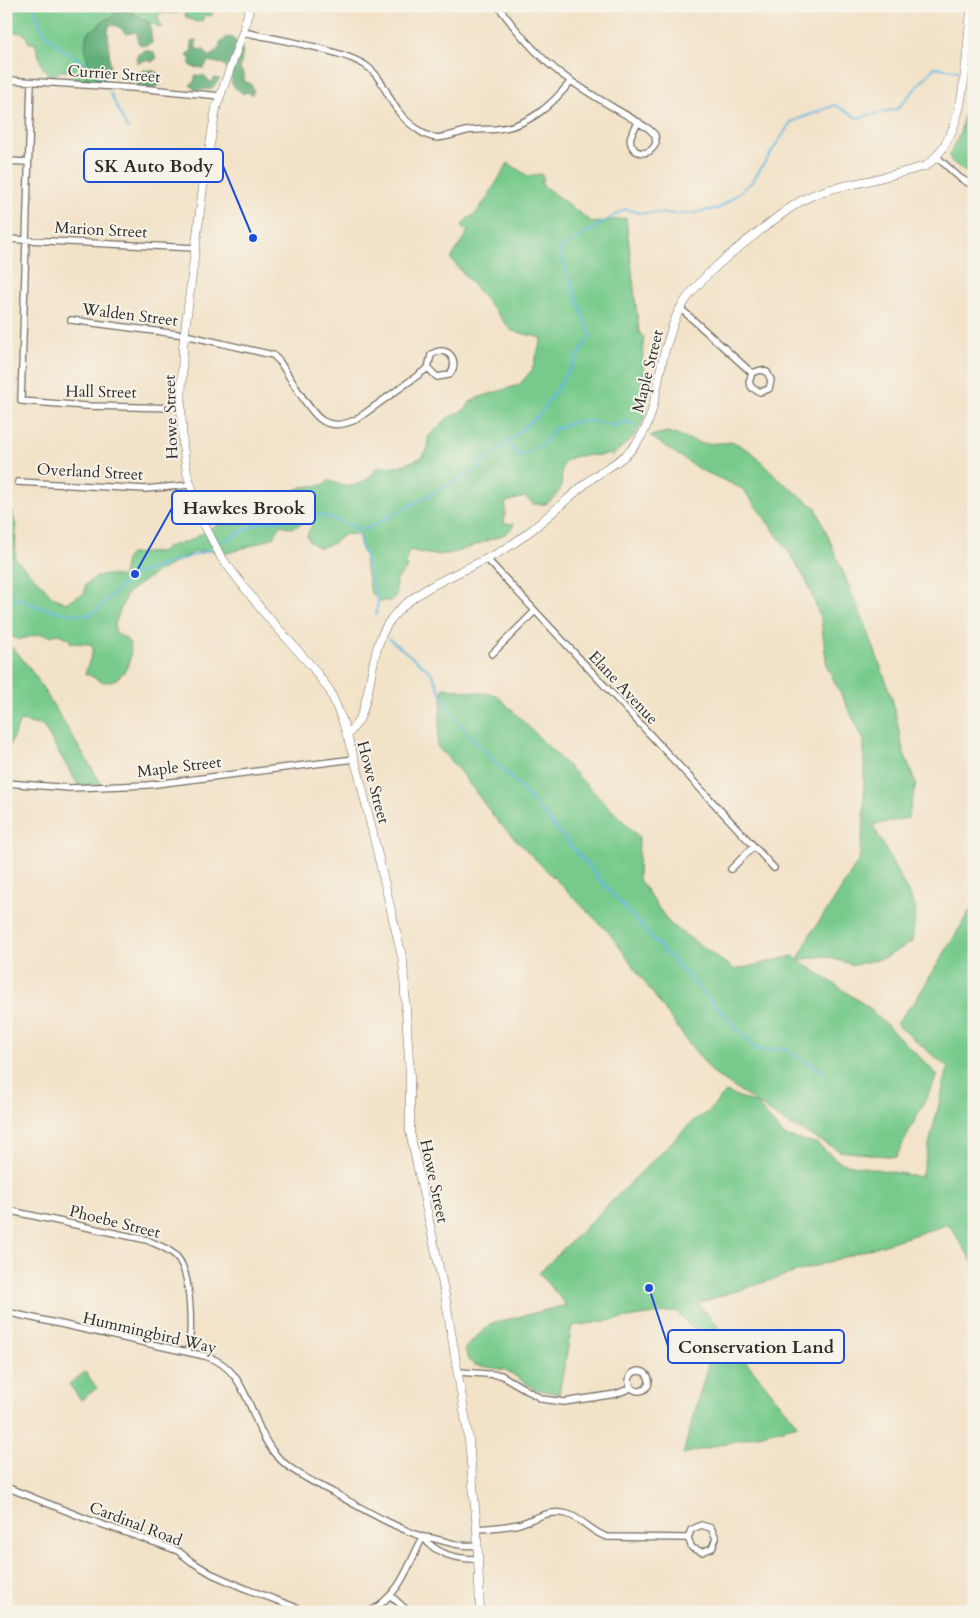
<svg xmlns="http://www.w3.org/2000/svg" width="980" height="1618" font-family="Cardo,serif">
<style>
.green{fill:#77ca8c;stroke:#517a5c}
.forest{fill:#61ae78;stroke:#466c52}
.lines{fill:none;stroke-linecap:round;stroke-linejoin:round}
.stream{stroke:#67bae2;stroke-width:2}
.street-casing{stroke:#716b62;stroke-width:8}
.secondary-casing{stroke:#716b62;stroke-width:9}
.street{stroke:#fff;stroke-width:5.5}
.secondary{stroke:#fff;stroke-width:8}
.labels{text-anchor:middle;stroke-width:4;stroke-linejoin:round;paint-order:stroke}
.street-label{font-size:16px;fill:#2b2b2b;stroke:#f7f3e8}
.leader{fill:none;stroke:#1d4ed8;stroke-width:2}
.callout-dot{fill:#1d4ed8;stroke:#f7f3e8;stroke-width:2}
.callout{fill:#f7f3e8;stroke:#1d4ed8;stroke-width:2}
.callout-label{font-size:18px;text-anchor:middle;font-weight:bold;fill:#2b2b2b}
</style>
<rect width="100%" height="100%" fill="#f7f3e8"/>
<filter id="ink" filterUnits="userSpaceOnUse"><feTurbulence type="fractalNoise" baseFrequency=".02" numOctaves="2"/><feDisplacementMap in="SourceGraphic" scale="10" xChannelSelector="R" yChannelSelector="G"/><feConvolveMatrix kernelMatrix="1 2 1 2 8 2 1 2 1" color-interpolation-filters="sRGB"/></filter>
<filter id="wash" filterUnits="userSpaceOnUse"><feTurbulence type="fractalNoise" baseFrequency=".0096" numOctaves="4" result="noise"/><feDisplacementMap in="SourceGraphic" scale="20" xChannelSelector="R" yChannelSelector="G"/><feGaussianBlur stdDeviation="1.12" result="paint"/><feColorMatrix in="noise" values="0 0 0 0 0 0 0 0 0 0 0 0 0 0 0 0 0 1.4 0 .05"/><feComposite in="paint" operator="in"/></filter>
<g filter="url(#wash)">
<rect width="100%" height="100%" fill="#f2e2c7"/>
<path class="green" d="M6,6H211L213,12L211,16L204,15L202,21L196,22L186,17L183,10L178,13H160L158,18L162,27L160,28L127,10L102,21L99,26L87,33L89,69L85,79L87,81H76L70,71H61L51,77L42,66L35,43H29L24,33L9,32L6,27Z
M972,75H974V178L951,161L949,155L960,133Z
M508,163L528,176L541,174L544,178L541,184L593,223L626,218L639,332L644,338C637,375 660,399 635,435C629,443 619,448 612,456L610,454C599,456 589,455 578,456C555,460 564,475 561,486C559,494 553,499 546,504H533L525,497L506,502L504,524H514C510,534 498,537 489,540C459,551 444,561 411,550L407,555L406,569L396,581V597L391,601H380L371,593L364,561L366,556C358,549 361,544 360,535L345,534L332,544L319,548L309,541L307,535L312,525L309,521L292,528L281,525L274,537L259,543L225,554L210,550L194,552L154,574L127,593L114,626L116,632C120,637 128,637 130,645C134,661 122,683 104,682C97,681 92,675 85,674L93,650L91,644L71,643L69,638L57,634L51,636L40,634L18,640L6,633V510L12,511L16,527L15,558C22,566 48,589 51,596L65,603L85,593V586C96,573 107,574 123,577L126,558L130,554L161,552L166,547L189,541L215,526L259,514L269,508L277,499L302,487L324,485L328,481C334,481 338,485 344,486C359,488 369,478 378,467L399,466L421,458L428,448V437L449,417L466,409L470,402L477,398L519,385L532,370L542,338L512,331L451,259L469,229L465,230L462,226C467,216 472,218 477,212C480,208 479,206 484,203Z
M668,432L703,444L734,442L753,453L781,481L816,508L867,629L892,698L903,750L916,784L908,818L873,825L916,908L912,942L884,958L854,965L824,956L799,960L868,1007L938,1075L896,1157L840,1151L785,1122L714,1074L687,1041L610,934L498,822L461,773L437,746L443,688L497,695L639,837L638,878L669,923L735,970L793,956L798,960L811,933L833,902L859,860L864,822V740L827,667L821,619L806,580L785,546L743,489L699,469L650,436Z
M6,643L17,652L36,677L102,785H78L43,726L20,721L6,754Z
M974,904V1265L949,1224L698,1303L798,1425L683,1454L712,1350L676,1311L572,1326L559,1394L535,1389L506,1370L475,1365L468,1360L465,1348L490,1324L566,1305L539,1273L694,1120L708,1112L726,1092L757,1104L784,1136L816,1143L841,1163L921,1177L948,1068L896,1024L917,998Z
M85,1372L97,1388L81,1400L69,1384Z"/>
<path class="forest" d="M117,8H125L150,24L152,43L144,46L138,43L137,32L126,34L119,27L111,24L108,29L110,67H107L104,83L85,79L89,69L85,46L87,33L99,26L102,21L112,18Z
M227,37L233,38L243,51L240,69L243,73L245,82L250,83L254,90L252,95L247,92L243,94L232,85L231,73L223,64L208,61L204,68L192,67L189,62L191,60L187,56L192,49L191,42L196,40V49L204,50L210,57L221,47L219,44Z
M145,50L153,52L157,58L152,62L146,60L137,63V55Z
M144,70L154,71L162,76L161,84L151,89L136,85L139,79L138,74Z
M195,75L205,76L210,82L214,78L220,79L211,89L195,90L190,85L195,80Z"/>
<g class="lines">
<path class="stream" d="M34,6C43,52 78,50 102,79
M972,74H974
M110,93L128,129
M507,443L519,455C536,450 548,445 554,428H559C576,417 597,421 615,426L626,421L637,427
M356,528L378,600L376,615
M222,542L259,523L321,515L365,530L473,472L542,412L591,336L559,250L625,209L640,213L689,214L720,208L752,182L791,122L835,105L857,118L897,109L935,67L958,71
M6,592C29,607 64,615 91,615L135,574L210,550
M389,639L431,672L451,713L467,733L523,790L630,914L757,1050L785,1049L826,1073"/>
</g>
</g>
<g filter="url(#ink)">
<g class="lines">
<defs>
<path id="street" d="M498,6C517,32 538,57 564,76C591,96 621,111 649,129L655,135L656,143C652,152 645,155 636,151C625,141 632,132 639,122
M243,32C274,39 340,49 365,65C381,75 387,96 398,111C403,118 410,124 417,129C435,144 446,136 466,131C476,129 487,130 497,129C529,126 552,105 571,81
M6,80L149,89L220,96
M31,82L21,401L86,406L181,408
M937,157L960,178L974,186
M6,161L28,162
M88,163L206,167
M6,239L195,248
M680,308L752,373L749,382L752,388L760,392L769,389L771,380L767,372L761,370L752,373
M71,320L185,335L273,355L279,361C289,375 310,414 323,421C334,427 347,424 357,419L428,368L437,377L449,375C462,361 446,343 431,355L428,368
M18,482L145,489L190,485
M486,558L774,868
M492,654L535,611
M6,783L70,788L148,785L354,759
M731,869L753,847
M6,1210L147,1240C157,1245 169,1248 177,1257C192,1274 192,1331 188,1352
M6,1312L205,1356C250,1368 249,1425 276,1455C291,1472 314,1482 334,1493C363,1509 392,1526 423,1537C405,1571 404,1589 370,1612
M629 1381a10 10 0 1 1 20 0a10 10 0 1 1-20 0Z
M459,1372L501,1375L542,1399L564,1402L616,1394L631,1388
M6,1487L92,1521L162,1545L178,1551L192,1562L212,1574L244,1588L308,1612
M477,1529C491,1528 505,1527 519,1524C535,1519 549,1509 567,1514C582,1518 591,1532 607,1537L688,1538L692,1548L702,1552L712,1548L716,1538L711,1528L701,1525L691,1530L688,1538
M476,1545C456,1548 442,1538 423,1537C437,1555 456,1559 477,1559
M391,1596L409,1612"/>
<path id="secondary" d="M250,6L243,32L216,108L203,187L183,347L181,408L183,446L187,473L202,520L221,557L261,609L313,668L330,691L343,722L359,775L403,961L410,1076V1132L445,1295L469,1441L477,1529L480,1612
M347,736C351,730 357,724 360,718C374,686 369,649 391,619C416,587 463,572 498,553C532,534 559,505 590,480C602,470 617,464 629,452C659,422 654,381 667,344C671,332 674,318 681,307C701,275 733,252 762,229C778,217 794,203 813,195C828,188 846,186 863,182C884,177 905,172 926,166C970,132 964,56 972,6"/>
</defs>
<use href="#street" class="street-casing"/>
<use href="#secondary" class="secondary-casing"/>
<use href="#street" class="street"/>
<use href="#secondary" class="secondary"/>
</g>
</g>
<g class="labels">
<g class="street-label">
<text transform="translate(114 73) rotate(4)" y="6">Currier Street</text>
<text transform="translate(101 229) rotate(3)" y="6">Marion Street</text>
<text transform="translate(130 314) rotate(7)" y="6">Walden Street</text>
<text transform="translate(647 371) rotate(-76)" y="6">Maple Street</text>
<text transform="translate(101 391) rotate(1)" y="6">Hall Street</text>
<text transform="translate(170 417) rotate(-92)" y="6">Howe Street</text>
<text transform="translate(90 471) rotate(3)" y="6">Overland Street</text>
<text transform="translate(624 687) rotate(47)" y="6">Elane Avenue</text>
<text transform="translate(179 766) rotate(-7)" y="6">Maple Street</text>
<text transform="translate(374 782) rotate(75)" y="6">Howe Street</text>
<text transform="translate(435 1181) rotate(78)" y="6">Howe Street</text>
<text transform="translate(115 1221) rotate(14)" y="6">Phoebe Street</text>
<text transform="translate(150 1332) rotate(13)" y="6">Hummingbird Way</text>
<text transform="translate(136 1523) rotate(21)" y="6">Cardinal Road</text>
</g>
</g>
<path class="leader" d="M253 238L223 166M135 574L172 508M649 1288L668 1346"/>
<g class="callout-dot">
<circle cx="253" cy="238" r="5"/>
<circle cx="135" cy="574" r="5"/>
<circle cx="649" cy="1288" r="5"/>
</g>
<g class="callout">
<rect x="84" y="149" width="139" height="33" rx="5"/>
<rect x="172" y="491" width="143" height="33" rx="5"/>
<rect x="668" y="1330" width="176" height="33" rx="5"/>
</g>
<g class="callout-label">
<text x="154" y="172">SK Auto Body</text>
<text x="244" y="514">Hawkes Brook</text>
<text x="756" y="1353">Conservation Land</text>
</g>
<rect width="980" height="1618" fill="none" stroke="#f7f3e8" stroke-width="25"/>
</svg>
